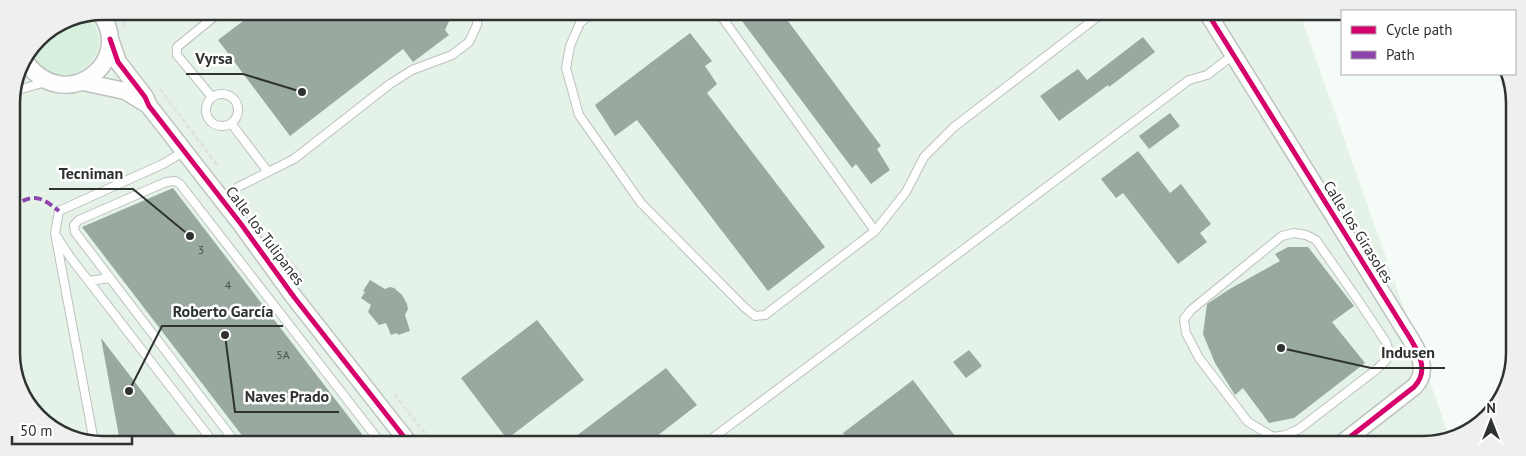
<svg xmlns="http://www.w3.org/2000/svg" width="1526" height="456" font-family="'PT Sans',sans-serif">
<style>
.built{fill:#e4f2e8}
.green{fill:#d7f0de}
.building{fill:#9aa99f}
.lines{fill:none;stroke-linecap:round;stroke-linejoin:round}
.lane-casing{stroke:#bdc2be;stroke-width:10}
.street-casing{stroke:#bdc2be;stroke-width:19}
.path{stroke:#e0e2e1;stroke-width:3;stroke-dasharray:5 2.5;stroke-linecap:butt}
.lane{stroke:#fefefe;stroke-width:8}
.street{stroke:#fefefe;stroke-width:16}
.quiet{stroke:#8e44ad;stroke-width:4;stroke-dasharray:8 4;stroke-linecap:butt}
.cycleway-casing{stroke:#fff;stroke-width:8}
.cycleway{stroke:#d6006c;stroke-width:5}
.labels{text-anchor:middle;stroke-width:5;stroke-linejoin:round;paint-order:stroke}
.number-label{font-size:12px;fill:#49504c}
.street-label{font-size:15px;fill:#2e3330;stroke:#fff}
.rim{fill:none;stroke:#2e3330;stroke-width:2.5}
.leader{fill:none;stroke:#2e3330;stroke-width:2}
.callout-dot{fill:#2e3330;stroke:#fff;stroke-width:2}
.callout-label{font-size:16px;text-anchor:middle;font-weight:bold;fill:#2e3330;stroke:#fff;stroke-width:5;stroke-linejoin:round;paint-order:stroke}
</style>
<rect width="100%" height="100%" fill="#f5fbf6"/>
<path class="built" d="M103,11L1300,14L1449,436L1429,445L80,442L34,414L13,370L11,97L38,38L68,18Z"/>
<path class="green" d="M86,15C129,57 50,104 32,52L38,38L68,18Z"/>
<path class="building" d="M255,12H446L451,17L445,30L449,35L413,62L403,49L290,136L218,40Z
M736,13H782L881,146L877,149L890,170L871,184L856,164L852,168Z
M690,33L712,61L705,66L717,84L707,93L825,247L768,291L637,120L615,136L595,105Z
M1143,37L1155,52L1109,87L1108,85L1059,121L1040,96L1078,69L1087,80Z
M1170,113L1180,126L1149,149L1139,136Z
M1138,151L1170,193L1181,184L1211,224L1200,233L1207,242L1178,264L1123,193L1116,198L1101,179Z
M173,188L368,442H247L82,227Z
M1288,247H1308L1354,306L1332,322L1365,363L1294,418L1269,423L1243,388L1235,395L1215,363L1203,334L1207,304L1228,290L1280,261L1275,254Z
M370,280L385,289L390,287L394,288L402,295L407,304L408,309L405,315L410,331L398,335L397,333L391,335L386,323L379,325L368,312L371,305L361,298L365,292L363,291Z
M537,320L584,380L507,439L461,378Z
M101,338L181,442H120Z
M969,350L982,366L966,378L953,362Z
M666,368L697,405L648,443H567Z
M913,380L961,444L851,443L843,433Z"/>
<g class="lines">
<defs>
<path id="lane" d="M593,12L580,23L570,46L566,68L579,115L641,203L744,307L755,316L765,315L875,231L719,13
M14,91L46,82
M206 110a16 16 0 1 1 32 0a16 16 0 1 1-32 0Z
M212,97L177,55V47L220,12
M231,123L268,172
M238,187L294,159L390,84L412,70L452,55L469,42L477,25V12
M875,231L906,192L924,157L954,127L1101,14
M1294,233L1306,235L1316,240L1360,303L1386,342L1389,352L1386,360L1377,369L1299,429L1286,435L1273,437L1248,422L1199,358L1186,333L1184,319L1191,310L1282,236Z
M57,237L70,257L213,442
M89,281L110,278
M94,442L55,233L59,211L163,164L185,151
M235,442L75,232L74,225L79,220L166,182L175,181L180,184L380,442
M706,443L1189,80L1207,75L1233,55"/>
<path id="street" d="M1208,14L1400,322C1411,341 1434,367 1414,387L1341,444
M110,39L118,62L145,97L149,106L241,224L294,297L408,442
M27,64C68,116 137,59 99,12
M83,82L125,91L148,105"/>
</defs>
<use href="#lane" class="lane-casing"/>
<use href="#street" class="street-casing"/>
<path class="path" d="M124,27L126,20L130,11
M160,89L218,166
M272,236L304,278
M394,394L432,442"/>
<use href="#lane" class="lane"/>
<use href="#street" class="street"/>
<path class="quiet" d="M12,207C34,193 40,196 59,211"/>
<defs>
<path id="cycleway" d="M1208,14L1400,322C1411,341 1434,367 1414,387L1341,444
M110,39L118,62L145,97L149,106L241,224L294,297L408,442"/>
</defs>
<use href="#cycleway" class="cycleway-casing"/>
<use href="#cycleway" class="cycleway"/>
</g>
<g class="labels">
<g class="number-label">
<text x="201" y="254">3</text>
<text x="228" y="289">4</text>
<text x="283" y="359">5A</text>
</g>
<g class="street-label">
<text transform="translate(1358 232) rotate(58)" y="5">Calle los Girasoles</text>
<text transform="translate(265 236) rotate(53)" y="5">Calle los Tulipanes</text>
</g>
</g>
<path d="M0 0H1526V456H0ZM103 20H1423A83 83 0 0 1 1506 103V353A83 83 0 0 1 1423 436H103A83 83 0 0 1 20 353V103A83 83 0 0 1 103 20Z" fill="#eeefee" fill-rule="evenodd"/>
<path class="rim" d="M103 20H1423A83 83 0 0 1 1506 103V353A83 83 0 0 1 1423 436H103A83 83 0 0 1 20 353V103A83 83 0 0 1 103 20Z"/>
<path class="leader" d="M302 92L243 74H186M190 236L133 189H49M129 391L162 326H283M1281 348L1371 368H1445M225 335L235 412H339"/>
<g class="callout-dot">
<circle cx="302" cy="92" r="5"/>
<circle cx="190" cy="236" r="5"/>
<circle cx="129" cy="391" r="5"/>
<circle cx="1281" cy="348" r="5"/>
<circle cx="225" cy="335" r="5"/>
</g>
<g class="callout-label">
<text x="214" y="64">Vyrsa</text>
<text x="91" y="179">Tecniman</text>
<text x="223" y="317">Roberto García</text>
<text x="1408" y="358">Indusen</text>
<text x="287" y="402">Naves Prado</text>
</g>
<rect x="1341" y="10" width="175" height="65" fill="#ffffff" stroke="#abadac"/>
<rect x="1351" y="26" width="25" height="8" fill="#d6006c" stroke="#abadac"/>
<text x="1386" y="35" font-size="15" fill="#2e3330">Cycle path</text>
<rect x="1351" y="51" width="25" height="8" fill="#8e44ad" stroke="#abadac"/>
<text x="1386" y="60" font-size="15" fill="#2e3330">Path</text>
<g transform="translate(1491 421)" stroke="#ffffff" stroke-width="4" paint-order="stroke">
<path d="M0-4L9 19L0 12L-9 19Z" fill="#2e3330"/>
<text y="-8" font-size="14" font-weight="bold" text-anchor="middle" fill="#2e3330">N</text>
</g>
<path d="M12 436v8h120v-8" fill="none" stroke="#2e3330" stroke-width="2.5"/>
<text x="20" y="436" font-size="15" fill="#2e3330" stroke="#ffffff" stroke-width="4" paint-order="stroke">50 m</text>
</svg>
